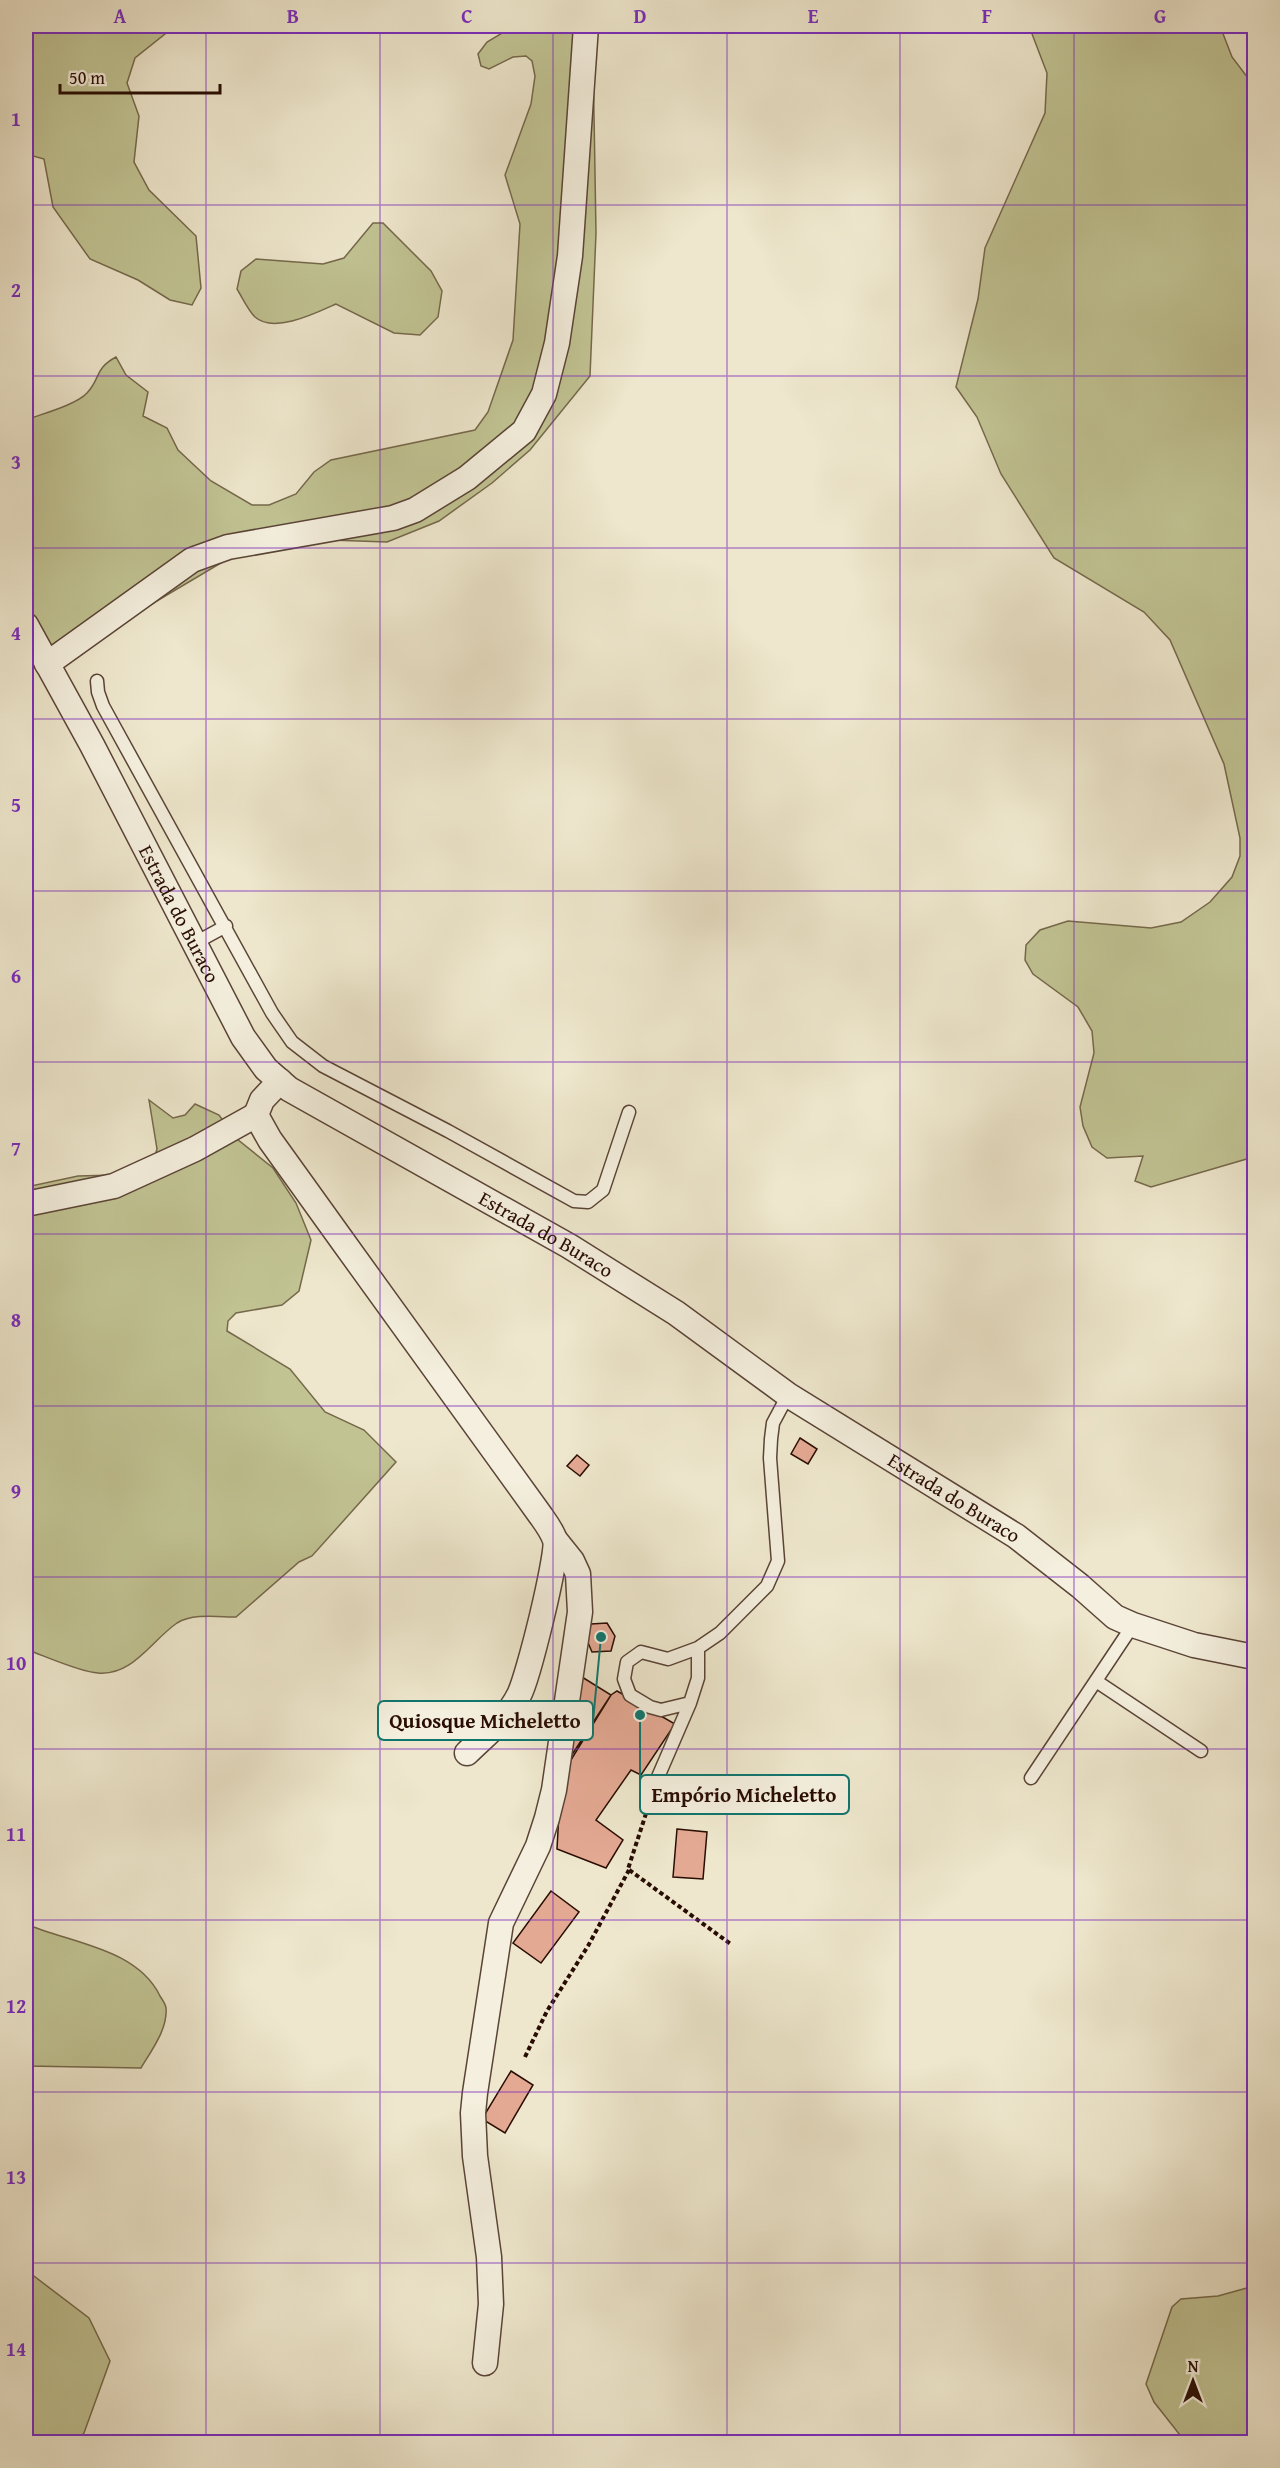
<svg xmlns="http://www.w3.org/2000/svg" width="1280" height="2468" font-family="'Gentium Book Plus',serif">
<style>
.green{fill:#c1c393;stroke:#75684b;stroke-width:1.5}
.building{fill:#e4a993;stroke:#290d03;stroke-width:1.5}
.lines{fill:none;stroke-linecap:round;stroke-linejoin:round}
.lane-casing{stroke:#5a4436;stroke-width:15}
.street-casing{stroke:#5a4436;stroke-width:27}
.path{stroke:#290d03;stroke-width:4;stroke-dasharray:4.5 3;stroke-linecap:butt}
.lane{stroke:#f4efde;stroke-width:12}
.street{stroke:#f4efde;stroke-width:24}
.grid{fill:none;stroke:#7b2cbf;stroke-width:1.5;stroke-opacity:0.55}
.labels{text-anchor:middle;stroke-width:4.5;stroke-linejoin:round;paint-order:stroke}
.street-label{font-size:20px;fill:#290d03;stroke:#f4efde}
.leader{fill:none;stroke:#0f766e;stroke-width:2}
.callout-dot{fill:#0f766e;stroke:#f4efde;stroke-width:2}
.callout{fill:#f4efde;stroke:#0f766e;stroke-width:2}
.callout-label{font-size:21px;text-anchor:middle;font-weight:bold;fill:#290d03}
.neatline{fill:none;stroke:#7b2cbf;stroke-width:2}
.grid-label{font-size:20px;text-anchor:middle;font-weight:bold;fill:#7b2cbf}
</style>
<rect width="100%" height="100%" fill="#eee7cd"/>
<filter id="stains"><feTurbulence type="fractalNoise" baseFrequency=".00333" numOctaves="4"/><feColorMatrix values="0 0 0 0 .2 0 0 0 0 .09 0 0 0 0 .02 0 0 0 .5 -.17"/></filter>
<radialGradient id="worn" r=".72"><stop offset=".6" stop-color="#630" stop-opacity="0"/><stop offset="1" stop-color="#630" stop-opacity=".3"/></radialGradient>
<path class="green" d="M26,26H175L135,58L127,83L139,116L134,162L149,190L196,236L201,288L192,305L170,300L138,280L90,259L53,207L44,159L26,154Z
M514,26H587L593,54L596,233L590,376L530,450L492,483L439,521L387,542L329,540L241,551L118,624L62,645L26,665V420C41,414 76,405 87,393C101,378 94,369 116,357L126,375L148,392L143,416L167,428L178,450L211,481L252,505H269L296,494L314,472L331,460L475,430L488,412L513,340L520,224L505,175L531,104L535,76L532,61L526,56L513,57L489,69L481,66L478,54L487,42Z
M1029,26H1220L1232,57L1254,86V1154L1250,1158L1151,1187L1135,1181L1143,1156L1107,1158L1092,1147L1083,1126L1080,1107L1094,1053L1092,1031L1078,1007L1033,974L1025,960L1026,945L1040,930L1068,921L1151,928L1181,922L1210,902L1232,877L1240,856V838L1224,764L1170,640L1144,612L1054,558L1001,474L977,417L956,387L978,299L985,248L1045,113L1047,73Z
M373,223H383L431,271L442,291L438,317L420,335L394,333L336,304C316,313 274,334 255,317C248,310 242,297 237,289L241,271L256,259L323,264L344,258Z
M149,1100L173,1118L185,1115L195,1104L219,1115L237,1139L273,1168L296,1203L311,1240L299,1291L282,1305L236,1313L228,1321L227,1331L290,1369L325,1412L364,1430L396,1462L312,1556L299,1562L236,1617C219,1617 193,1613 177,1623C152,1640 133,1676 98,1673C80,1672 47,1657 28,1650L26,1652V1187L78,1176L114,1175L146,1185L157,1149Z
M26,1924C70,1943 137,1948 160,1996C162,1999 166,2005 166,2008C168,2029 151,2051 141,2068L26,2066Z
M26,2270L89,2318L110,2361L84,2433L77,2442H26Z
M1254,2286V2442H1182L1180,2435L1154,2402L1146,2384L1172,2307L1181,2299L1218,2296Z"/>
<path class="building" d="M800,1438L817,1449L808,1464L791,1454Z
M577,1455L589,1465L580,1476L567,1466Z
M607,1623L615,1636L611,1651L592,1652L586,1638L591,1624Z
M582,1677L611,1695L560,1773Z
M617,1691L675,1724L641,1775L631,1770L596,1820L623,1840L606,1868L557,1849L561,1776L611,1695Z
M677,1829L707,1832L703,1879L673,1877Z
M551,1891L579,1912L541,1963L513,1943Z
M511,2071L533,2085L505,2133L482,2119Z"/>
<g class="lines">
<defs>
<path id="lane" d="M97,681L98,692L103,706L272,1013L292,1042L323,1066L448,1131L574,1201L588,1202L603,1190L629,1112
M195,943L226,926
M1096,1681L1201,1751
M690,1703L661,1710L650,1707L630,1695L624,1679L627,1662L641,1652L668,1659L698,1648
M658,1777L690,1703L698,1678V1648L720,1633L767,1586L778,1561L770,1458L771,1439L773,1423L788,1395
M1031,1778L1133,1625"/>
<g id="street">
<path id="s1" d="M26,625L92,745L243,1037L266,1069L289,1089L569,1246L676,1313L788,1395L1016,1536L1080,1586L1115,1617L1133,1625L1194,1645L1254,1657"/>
<path d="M47,664L192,560L228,547L393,518L415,510L467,478L524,431L544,394L557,343L570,256L586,26"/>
<path d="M280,1081L262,1100L256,1115L270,1140L344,1243L541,1516C546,1523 552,1531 555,1540C559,1554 528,1678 519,1695C508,1718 485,1735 467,1753"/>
<path d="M26,1204L114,1186L195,1149L256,1115"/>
<path d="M485,2363L491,2304L489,2257L475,2156L473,2113L475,2093L501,1923L538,1846L547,1818L554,1790L580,1612L578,1574L572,1561L556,1541"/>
</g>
</defs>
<use href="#lane" class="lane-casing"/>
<use href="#street" class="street-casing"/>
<path class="path" d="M653,1792L628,1869L732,1945
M525,2057L547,2011L588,1946L629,1870"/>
<use href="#lane" class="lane"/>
<use href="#street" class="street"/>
</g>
<path class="grid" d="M206,26V2442M380,26V2442M553,26V2442M727,26V2442M900,26V2442M1074,26V2442M26,205H1254M26,376H1254M26,548H1254M26,719H1254M26,891H1254M26,1062H1254M26,1234H1254M26,1406H1254M26,1577H1254M26,1749H1254M26,1920H1254M26,2092H1254M26,2263H1254"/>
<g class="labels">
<g class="street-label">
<text dy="7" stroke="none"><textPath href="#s1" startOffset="327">Estrada do Buraco</textPath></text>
<text dy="7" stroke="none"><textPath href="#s1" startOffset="831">Estrada do Buraco</textPath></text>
<text dy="7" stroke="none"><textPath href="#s1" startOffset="1317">Estrada do Buraco</textPath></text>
</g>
</g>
<path class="leader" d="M601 1637L593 1721M640 1715L640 1794"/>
<g class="callout-dot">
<circle cx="601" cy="1637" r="6"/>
<circle cx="640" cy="1715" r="6"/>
</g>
<g class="callout">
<rect x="378" y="1701" width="215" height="39" rx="6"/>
<rect x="640" y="1775" width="209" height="39" rx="6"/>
</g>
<g class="callout-label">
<text x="485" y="1728">Quiosque Micheletto</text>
<text x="744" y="1802">Empório Micheletto</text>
</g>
<rect width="1280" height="2468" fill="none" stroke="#eee7cd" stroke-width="66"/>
<g transform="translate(1193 2381)" stroke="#f4efde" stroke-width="4.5" paint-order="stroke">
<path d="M0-4.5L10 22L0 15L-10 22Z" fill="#290d03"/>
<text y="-9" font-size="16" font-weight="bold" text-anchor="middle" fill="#290d03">N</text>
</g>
<path d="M60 84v9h160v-9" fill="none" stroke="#290d03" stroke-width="3"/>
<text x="69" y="84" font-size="18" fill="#290d03" stroke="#f4efde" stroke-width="4.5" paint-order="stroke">50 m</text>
<rect x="33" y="33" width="1214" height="2402" class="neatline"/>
<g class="grid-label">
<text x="120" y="23">A</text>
<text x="293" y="23">B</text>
<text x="467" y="23">C</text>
<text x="640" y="23">D</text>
<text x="813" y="23">E</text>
<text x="987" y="23">F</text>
<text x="1160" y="23">G</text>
<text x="16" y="126">1</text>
<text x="16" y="297">2</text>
<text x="16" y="469">3</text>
<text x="16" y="640">4</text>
<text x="16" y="812">5</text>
<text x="16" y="983">6</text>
<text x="16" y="1155">7</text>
<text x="16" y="1327">8</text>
<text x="16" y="1498">9</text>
<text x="16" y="1670">10</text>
<text x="16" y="1841">11</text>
<text x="16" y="2013">12</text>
<text x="16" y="2184">13</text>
<text x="16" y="2356">14</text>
</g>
<rect width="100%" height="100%" filter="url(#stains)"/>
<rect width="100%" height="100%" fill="url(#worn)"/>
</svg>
